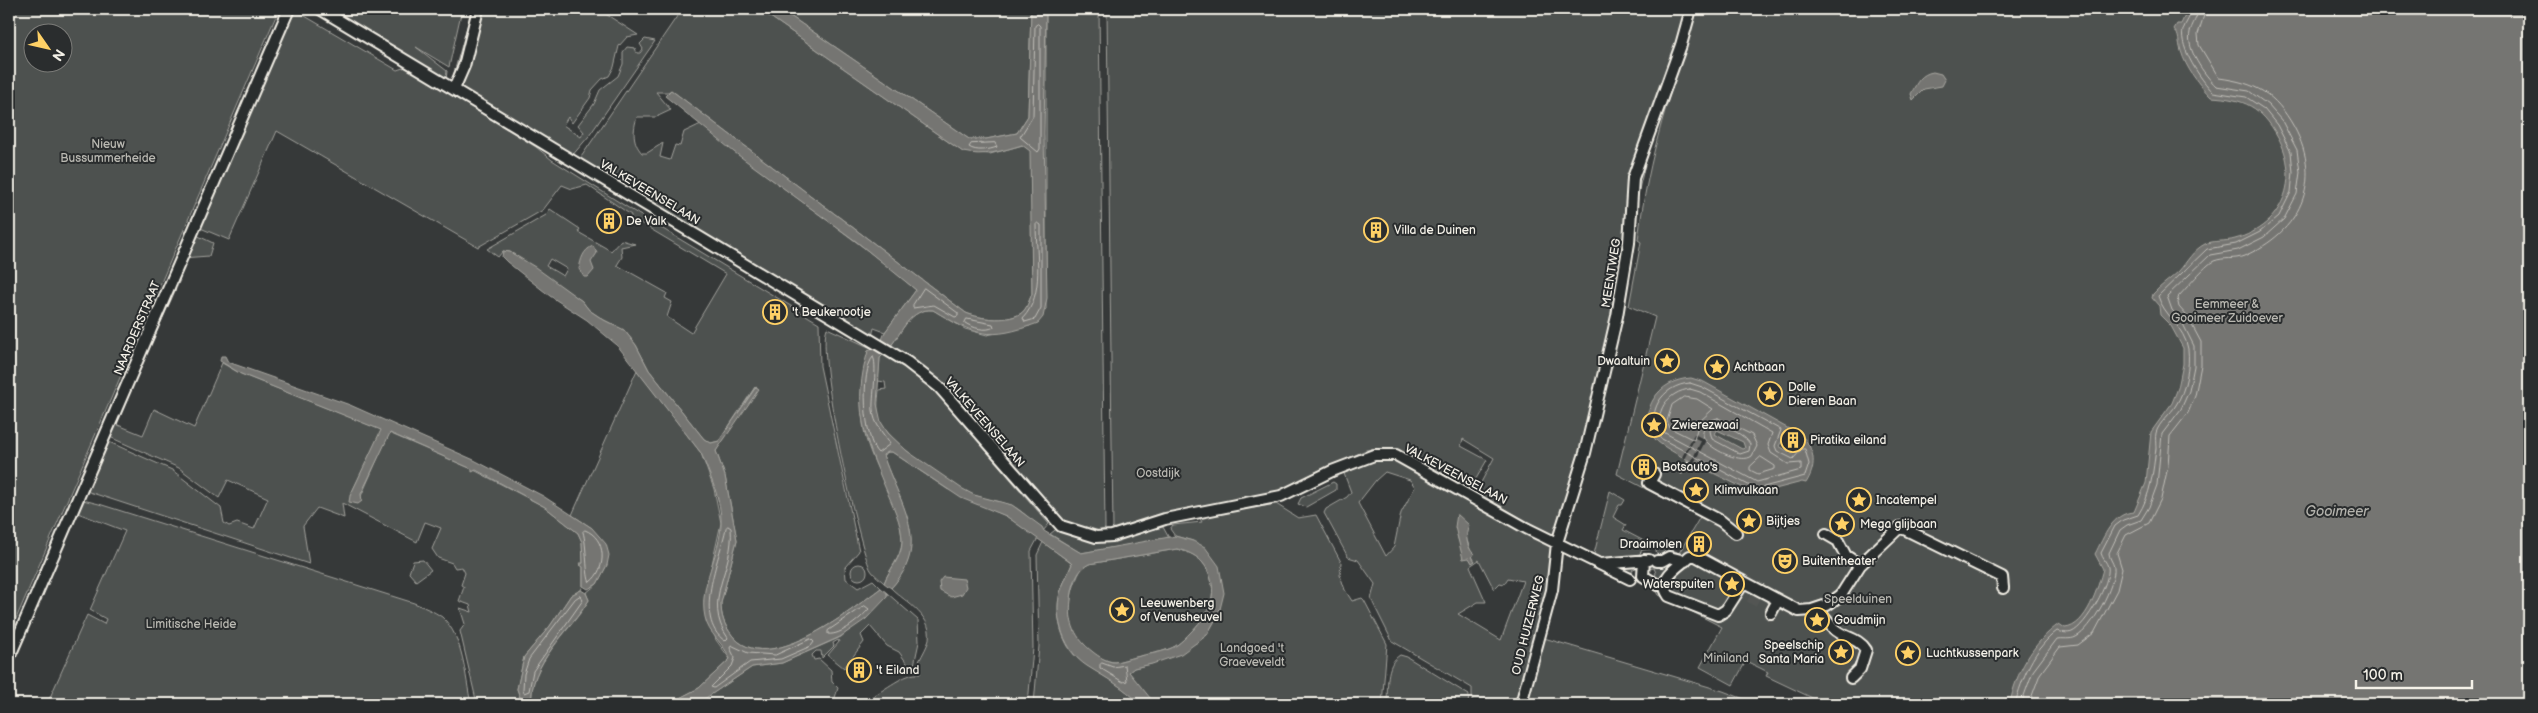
<svg xmlns="http://www.w3.org/2000/svg" width="2538" height="713" font-family="'Balsamiq Sans',sans-serif">
<style>
.green{fill:#4e514f;stroke:#a1a19c;fill-rule:evenodd}
.water{fill:#757572;stroke:#a8a7a1;fill-rule:evenodd}
.pier{fill:#363939}
.lines{fill:none;stroke-linecap:round;stroke-linejoin:round}
.shore{stroke:#c1bfb9;stroke-width:1}
.minor-tunnel{stroke:#525553;stroke-width:10;stroke-dasharray:10 5;stroke-linecap:butt}
.minor-casing{stroke:#f4f1e8;stroke-width:14}
.minor{stroke:#2a2d2e;stroke-width:10}
.rail{stroke:#f4f1e8;stroke-width:2.5;stroke-dasharray:8 4;stroke-linecap:butt}
.labels{text-anchor:middle;stroke-width:4;stroke-linejoin:round;paint-order:stroke}
.park-label{font-size:12px;fill:#bab9b2;stroke:#2a2d2e}
.street-label{font-size:12px;fill:#f4f1e8;stroke:#2a2d2e}
.poi-label{font-size:12px;fill:#f4f1e8;stroke:#2a2d2e;text-anchor:start}
.water-label{font-size:14px;font-style:italic;fill:#b4b3ad;stroke:#2a2d2e}
</style>
<rect width="100%" height="100%" fill="#363939"/>
<filter id="ink" filterUnits="userSpaceOnUse"><feTurbulence type="fractalNoise" baseFrequency=".02" numOctaves="2"/><feDisplacementMap in="SourceGraphic" scale="10" xChannelSelector="R" yChannelSelector="G"/><feConvolveMatrix kernelMatrix="1 2 1 2 8 2 1 2 1" color-interpolation-filters="sRGB"/></filter>
<g filter="url(#ink)">
<path class="green" d="M9,9H279L9,635ZM62,32V62H32V32Z
M293,9L397,70L406,67L536,147L552,160L638,214L819,323L820,366L859,551L845,567L846,579L858,588L873,580L881,588C850,611 766,679 732,635C724,625 721,616 721,603L737,540L725,476L716,451L755,387L719,441L711,443L704,439L649,370L636,345L624,330L604,320L589,310L582,301L510,252L503,251L498,257L487,249L546,215L550,209L580,229L578,232L611,251L621,240L635,244L621,247L622,257L617,265L667,293L665,298L672,302L667,317L691,333L726,274L637,221L633,225L630,223L631,215L587,185L572,189L562,185L543,210L478,247L277,131L229,240L198,227ZM550,259L567,269L563,276L546,266Z
M329,9H462L449,67L416,47L447,71L446,80Z
M472,9H598L638,35L627,37L619,46L614,67L609,76L602,79L592,90L590,98L572,123L568,117L563,125L581,137L584,132L578,125L594,104L600,90L618,76L623,64V52L627,47L635,48L637,53H640L643,49L640,44L645,39L655,41L589,136L571,157L450,87Z
M682,9H759L963,152L990,154L1023,145L1031,151L1032,294C1029,300 1027,310 1020,314C1005,322 981,319 966,313L671,90L668,92H656L671,110L656,117H637C633,130 632,142 642,153H647L663,143L660,157L670,160L675,145L680,146L684,132L701,124C770,182 848,231 916,290L885,332L874,328L872,336L579,160Z
M780,9H1031L1028,116L1017,133L986,139H969Z
M1046,9H1099L1105,529L1094,532L1065,524L972,421L890,347C902,332 910,308 933,310L965,329L987,335L1030,326L1046,309Z
M1107,9H1692L1666,80L1640,185L1608,347L1558,539L1476,492L1494,458L1463,439L1461,446L1487,460L1470,489C1438,472 1404,443 1366,450L1278,491L1245,499L1253,508L1276,504L1298,518L1316,515L1341,562L1340,575L1345,590L1352,601L1362,598L1364,600L1387,644L1382,704H1152L1129,672L1134,668L1151,664L1198,642L1207,635L1219,613L1221,580L1193,541L1175,536L1170,529L1173,525L1202,522L1195,510L1113,532Z
M1698,9H2529V704H1825L1766,676L1768,672L1746,661L1733,685L1700,667L1722,627L1659,595L1652,584L1656,573L1654,568L1647,569L1649,562L1656,566L1658,557L1655,548L1663,545L1679,553L1700,517L1617,474L1655,317L1629,306L1641,242L1638,240C1648,157 1671,87 1698,9Z
M194,234L213,243L209,256L182,258Z
M175,275L180,280L135,380H127Z
M827,328L873,349L868,351C864,383 857,414 868,445C878,476 902,508 902,542C901,558 889,569 884,583C879,578 871,573 869,566C856,533 816,355 827,328Z
M888,350L933,389L1049,524L1043,531C1034,523 1022,510 1011,505C999,500 985,500 974,495C952,487 891,443 881,423C876,413 878,401 879,390L886,389L885,382L878,381L880,358Z
M222,363L241,374L382,430L350,496L358,503L389,433L472,469L545,507L578,533L582,542L583,563H580L583,567V586L581,590L571,595L550,626L524,657L517,689L521,700L518,704H477L460,631L465,624L460,608L472,612L470,605L459,601L464,587L461,585L465,573L462,567L455,568L452,563L438,558L432,549L441,528L425,522L417,542L342,503L344,518L317,508L303,526L309,564L77,488L100,438L172,470L221,508L224,523L229,526L237,523L254,529L268,498L228,480L219,498L179,468L103,434L108,421L143,435L154,409L194,428Z
M637,370L701,453L714,489L721,523L704,601L716,640L730,659L699,688L668,704H532C527,665 571,631 589,600L586,593L597,584L607,565L592,528L572,515Z
M888,452H892L947,489L1006,516L1038,538L1031,551L1033,648L1028,704H870L871,697C884,691 905,672 920,674V669L916,668C919,660 925,651 928,643C936,617 906,603 891,588C932,543 899,503 883,455Z
M1381,458L1400,463L1557,547L1518,704H1472V688L1392,641L1371,599L1375,584L1358,560L1348,557L1324,513L1326,509L1347,497L1351,492L1343,471ZM1385,472L1410,480L1415,487L1401,513L1394,547L1386,556L1358,503L1376,480ZM1457,534H1465L1474,561C1467,556 1458,544 1457,534ZM1479,560L1494,589L1500,583L1504,584L1508,578L1523,581L1501,640L1458,614L1478,602H1486L1470,566Z
M1333,482L1336,484V490L1306,507L1298,504L1301,498Z
M1610,491L1625,500L1622,505H1619L1613,517L1626,525L1623,530L1642,540L1651,549L1642,550L1639,555L1640,566L1633,569L1630,577L1593,558Z
M79,499L99,504L414,603C423,607 434,611 442,617C464,637 465,677 471,704H47L87,615L104,624L106,619L90,610L125,531L75,512Z
M1059,527L1120,537L1163,527L1169,538L1081,553L1050,534Z
M1043,542L1072,564C1068,573 1063,583 1060,593C1054,614 1062,648 1081,661C1101,676 1123,685 1140,704H1034L1039,646L1037,555Z
M1177,549C1193,553 1204,559 1210,576C1218,599 1206,617 1190,633C1184,639 1178,646 1169,649C1159,653 1147,654 1136,657C1129,658 1120,662 1114,662C1101,661 1083,647 1077,636C1064,615 1071,587 1082,568L1089,564Z
M423,560L431,570L416,581L409,573L413,561Z
M851 572a8 8 0 1 1 16 0a8 8 0 1 1-16 0Z
M887,593L918,620L919,642L914,665L909,666L899,652L887,646L870,626L861,635L864,642L844,668L828,655L839,642L838,640L833,643L834,646L822,658L821,651H816L812,655L814,660L819,659L831,670L832,682L838,688L833,704H697L752,667L782,663L841,637L887,597Z
M1544,638L1723,691L1757,704H1526Z
M1400,655L1407,657L1469,695L1468,704H1387C1388,688 1385,664 1400,655Z"/>
<path class="water" d="M759,9H780L969,139H986L1017,133L1028,116L1031,9H1046L1044,133L1047,298L1043,317L1038,323C989,341 976,336 933,310C910,308 902,332 890,347L881,342L885,332L916,290L857,242L734,152L665,96L671,90L966,313C981,319 1005,322 1020,314C1027,310 1029,300 1032,294L1030,151L1022,145C1002,151 984,157 963,152Z
M2188,9H2529V704H2010C2015,674 2033,642 2059,624L2065,628C2087,626 2098,587 2103,569L2095,554C2104,537 2112,513 2134,512L2146,483L2151,432L2172,403L2178,388L2183,364V348L2171,326L2160,315L2159,306L2152,298L2153,294C2161,285 2171,279 2179,271C2187,262 2193,250 2205,244C2214,240 2225,242 2235,239C2283,226 2301,179 2278,137C2261,106 2244,99 2211,97C2199,85 2186,68 2181,51C2178,42 2180,36 2174,29L2177,24H2181Z
M1933,72L1941,74L1945,80L1942,86L1924,89L1913,100L1911,94C1917,82 1921,74 1933,72Z
M593,246L597,253L591,262L594,270L588,277H584L579,269C581,259 583,250 593,246Z
M503,251L510,252L535,267L582,301L589,310L604,320L624,330L636,345L649,370L704,439L711,443L719,441L756,387L759,389L716,451L725,476L737,540L721,603C721,616 724,625 732,635C766,679 850,611 881,588L887,593V597L866,619L840,637L782,663L752,667L697,704H668L699,688L730,659C724,643 708,634 705,617C698,585 721,554 721,523C722,500 709,474 701,453L617,345L587,320L550,296L507,262L502,257Z
M880,346L888,350L880,358L877,404L881,422L888,433L907,451L961,488L974,495L1012,505L1042,527L1044,531L1081,553L1175,536L1193,541L1205,547L1219,566L1224,593L1219,613L1207,635L1181,654L1152,664L1134,668L1129,672L1155,704H1140C1124,687 1106,678 1087,666C1065,652 1053,618 1060,593C1063,583 1068,574 1072,564L1070,562L1006,516L961,498L892,452H888L883,455C899,503 933,543 891,588L884,583C889,569 902,558 902,542C902,523 892,504 885,487C864,437 852,405 868,351ZM1177,549C1193,553 1204,559 1210,576C1218,599 1206,617 1190,633C1184,639 1178,646 1169,649C1159,653 1147,654 1136,657C1129,658 1121,662 1114,662C1107,662 1098,656 1093,652C1075,638 1068,623 1071,600C1072,587 1076,570 1089,564Z
M221,356H225L228,362L350,405L474,460L543,496L592,528L606,544L609,555L607,565L597,584L588,589L583,586V567L580,565L583,563L582,542L578,533L545,507L476,470L472,472V469L390,433L361,494L362,501L358,504L349,502L350,496L381,430L241,374L220,361Z
M1691,378L1704,382L1789,429L1779,446L1793,454L1803,437C1816,452 1816,467 1806,483L1802,482L1756,494C1738,485 1663,450 1655,439C1646,428 1646,412 1653,400C1661,386 1675,379 1691,378ZM1717,430L1743,442L1745,448L1742,449L1718,436L1715,434Z
M1457,514L1469,525C1465,534 1466,547 1474,554L1472,557L1475,561L1472,563L1469,558L1463,559L1455,527Z
M943,577L964,579L966,587L962,594L951,597L940,591L939,582Z
M581,590L586,593L589,600C570,631 527,665 532,704H518L521,700L517,689L524,657L550,626L571,595Z"/>
<path class="pier" d="M1694,434L1706,440L1694,463L1691,462L1701,441L1695,438L1684,459L1682,457Z"/>
<g class="lines">
<path class="shore" d="M1038,24L1040,26V149L1038,152L1020,137L1033,116L1035,26Z
M995,143L997,147C989,150 976,152 969,147L971,144Z
M1038,223L1041,225V308L1035,319L1025,322L1023,318C1045,294 1036,255 1036,225Z
M924,288L958,313V316L955,317L934,305L913,308V305Z
M967,319L993,324L994,327C986,332 973,328 965,323Z
M873,357C878,362 872,400 873,410C874,424 883,433 890,444L878,453C864,441 860,370 873,357Z
M1690,383L1702,387L1781,430L1775,446L1777,451L1793,459L1802,449H1805L1809,464L1805,476L1756,489L1660,438C1644,413 1662,385 1690,383Z
M1690,389L1700,392L1772,433L1768,445L1771,453L1788,464L1801,463V470L1757,482L1665,433C1651,414 1668,391 1690,389Z
M1684,397L1697,399L1713,409L1699,422L1694,440L1670,428L1667,421L1672,405Z
M1718,418L1752,435L1757,446L1752,456C1742,464 1714,451 1706,441C1698,431 1707,420 1718,418Z
M1716,425C1727,426 1745,435 1750,444L1749,451L1740,454L1712,439L1710,431Z
M1761,457L1775,466V469L1758,474L1750,470V467Z
M728,526L731,528C735,569 701,600 728,638L725,641C692,618 720,559 726,528Z
M585,530C607,538 607,569 590,582C586,578 587,544 583,532Z
M580,596L583,600L533,671L529,691L524,693L523,689L524,674L529,659L575,599Z
M865,606L869,609C861,618 841,636 828,634V631Z
M811,639L814,642L811,646L781,659L750,662L714,688L711,687L732,666L735,658L730,648L731,645L748,653L775,655Z
M1102,663L1113,667L1125,665L1127,681L1123,682L1100,668V665Z
M2015,704C2022,678 2034,648 2057,631C2062,632 2067,634 2072,632C2086,626 2111,582 2108,567C2107,562 2102,558 2101,553L2115,526L2123,520L2138,515C2151,495 2153,472 2156,448C2156,444 2155,437 2156,433C2159,422 2171,414 2176,405C2186,390 2190,366 2188,349C2185,328 2163,314 2158,296L2207,249L2236,244L2260,232L2279,216L2291,192L2293,172L2291,152L2277,125L2264,109L2246,97L2213,92C2201,80 2179,48 2183,30C2185,23 2191,17 2192,9
M2021,704L2033,671L2057,639C2063,638 2070,640 2076,637C2092,629 2116,585 2114,567C2113,562 2109,558 2109,553L2120,530L2127,525L2141,520L2149,507L2157,485L2162,434L2181,409L2189,391L2194,366V346L2181,320L2172,310L2167,296L2210,255L2238,250L2264,237L2284,219L2297,194L2300,172L2297,150L2282,121L2268,105L2249,91L2216,86C2204,74 2186,50 2190,32C2192,24 2198,17 2198,9
M2029,704L2040,674L2060,647L2078,645L2094,633L2117,590L2122,569L2117,553L2126,535L2149,523L2161,499L2168,466L2170,436L2188,413L2195,396L2201,365V342L2187,316L2179,307L2177,298C2186,289 2205,265 2214,261C2224,257 2235,260 2244,256C2300,232 2324,182 2294,127C2275,93 2256,83 2219,78L2199,45L2198,34L2206,9"/>
<path class="minor-tunnel" d="M1751,604L1757,594
M1767,620L1771,613"/>
<defs>
<path id="minor" d="M320,9L907,362L939,387L1061,526L1096,537L1112,536L1165,519L1281,496L1332,471L1374,455H1396L1526,528L1630,579
M454,89L464,66L478,9
M1654,474L1649,483L1721,521L1736,533
M1690,556H1696L1744,582L1726,610L1718,615L1669,596C1656,578 1678,567 1690,556Z
M1644,560L1643,576L1658,585H1665
M1657,561H1662L1669,557L1685,561
M1601,564L1649,560
M1860,565L1900,527L2002,577L2003,588
M1744,582L1799,611L1812,610L1827,605L1841,595L1860,565L1846,556L1838,541L1826,534
M1812,610C1826,615 1824,619 1833,628C1843,638 1858,637 1866,650L1860,669L1851,678
M1771,613L1778,600
M9,658L289,9
M1521,704L1552,590L1557,543L1585,453L1617,316L1629,243L1633,178L1681,45L1691,9"/>
</defs>
<use href="#minor" class="minor-casing"/>
<use href="#minor" class="minor"/>
<path class="rail" d="M1681,474L1688,461"/>
</g>
</g>
<defs>
<symbol id="building-ring" viewBox="-11 -11 22 22"><circle r="9.5" fill="#2a2d2e" stroke="#ffd166" stroke-width="1.5"/><path d="M-4-6H4V6H1V3H-1V6H-4ZM-2.5-4.3h1.7v1.8h-1.7ZM.8-4.3h1.7v1.8H.8ZM-2.5-1h1.7V.8h-1.7ZM.8-1h1.7V.8H.8Z" fill="#ffd166"/></symbol>
<symbol id="sight-ring" viewBox="-11 -11 22 22"><circle r="9.5" fill="#2a2d2e" stroke="#ffd166" stroke-width="1.5"/><path d="M0-6L1.8-2.2L6-1.7L2.9 1.2L3.7 5.4L0 3.3L-3.7 5.4L-2.9 1.2L-6-1.7L-1.8-2.2Z" fill="#ffd166"/></symbol>
<symbol id="theatre-ring" viewBox="-11 -11 22 22"><circle r="9.5" fill="#2a2d2e" stroke="#ffd166" stroke-width="1.5"/><path d="M-5-5.5Q0-4 5-5.5V0Q5 5 0 6Q-5 5-5 0ZM-3.3-2.5H-1v1.5H-3.3ZM1-2.5H3.3v1.5H1ZM-2.8 1Q0 5.5 2.8 1Z" fill="#ffd166"/></symbol>
</defs>
<g fill-rule="evenodd">
<use href="#building-ring" x="595" y="207" width="28" height="28"/>
<use href="#building-ring" x="1362" y="216" width="28" height="28"/>
<use href="#building-ring" x="761" y="298" width="28" height="28"/>
<use href="#sight-ring" x="1653" y="347" width="28" height="28"/>
<use href="#sight-ring" x="1703" y="353" width="28" height="28"/>
<use href="#sight-ring" x="1756" y="380" width="28" height="28"/>
<use href="#sight-ring" x="1640" y="411" width="28" height="28"/>
<use href="#building-ring" x="1779" y="426" width="28" height="28"/>
<use href="#building-ring" x="1630" y="453" width="28" height="28"/>
<use href="#sight-ring" x="1682" y="476" width="28" height="28"/>
<use href="#sight-ring" x="1845" y="486" width="28" height="28"/>
<use href="#sight-ring" x="1735" y="507" width="28" height="28"/>
<use href="#sight-ring" x="1828" y="510" width="28" height="28"/>
<use href="#building-ring" x="1685" y="530" width="28" height="28"/>
<use href="#theatre-ring" x="1771" y="547" width="28" height="28"/>
<use href="#sight-ring" x="1718" y="570" width="28" height="28"/>
<use href="#sight-ring" x="1108" y="596" width="28" height="28"/>
<use href="#sight-ring" x="1803" y="606" width="28" height="28"/>
<use href="#sight-ring" x="1827" y="638" width="28" height="28"/>
<use href="#sight-ring" x="1894" y="639" width="28" height="28"/>
<use href="#building-ring" x="845" y="656" width="28" height="28"/>
</g>
<g class="labels">
<g class="park-label">
<text x="108" y="148">Nieuw<tspan x="108" dy="14">Bussummerheide</tspan></text>
<text x="2227" y="308">Eemmeer &amp;<tspan x="2227" dy="14">Gooimeer Zuidoever</tspan></text>
<text x="1158" y="477">Oostdijk</text>
<text x="1858" y="603">Speelduinen</text>
<text x="191" y="628">Limitische Heide</text>
<text x="1252" y="652">Landgoed 't<tspan x="1252" dy="14">Graeveveldt</tspan></text>
<text x="1726" y="662">Miniland</text>
</g>
<g class="street-label">
<text transform="translate(650 192) rotate(31)" y="4">VALKEVEENSELAAN</text>
<text transform="translate(1611 273) rotate(-81)" y="4">MEENTWEG</text>
<text transform="translate(137 328) rotate(-67)" y="4">NAARDERSTRAAT</text>
<text transform="translate(985 422) rotate(49)" y="4">VALKEVEENSELAAN</text>
<text transform="translate(1456 474) rotate(28)" y="4">VALKEVEENSELAAN</text>
<text transform="translate(1528 625) rotate(-76)" y="4">OUD HUIZERWEG</text>
</g>
<g class="poi-label">
<text x="626" y="225">De Valk</text>
<text x="1394" y="234">Villa de Duinen</text>
<text x="792" y="316">'t Beukenootje</text>
<text x="1650" y="365" text-anchor="end">Dwaaltuin</text>
<text x="1734" y="371">Achtbaan</text>
<text x="1788" y="391">Dolle<tspan x="1788" dy="14">Dieren Baan</tspan></text>
<text x="1672" y="429">Zwierezwaai</text>
<text x="1810" y="444">Piratika eiland</text>
<text x="1662" y="471">Botsauto's</text>
<text x="1714" y="494">Klimvulkaan</text>
<text x="1876" y="504">Incatempel</text>
<text x="1766" y="525">Bijtjes</text>
<text x="1860" y="528">Mega glijbaan</text>
<text x="1682" y="548" text-anchor="end">Draaimolen</text>
<text x="1802" y="565">Buitentheater</text>
<text x="1714" y="588" text-anchor="end">Waterspuiten</text>
<text x="1140" y="607">Leeuwenberg<tspan x="1140" dy="14">of Venusheuvel</tspan></text>
<text x="1834" y="624">Goudmijn</text>
<text x="1824" y="649" text-anchor="end">Speelschip<tspan x="1824" dy="14">Santa Maria</tspan></text>
<text x="1926" y="657">Luchtkussenpark</text>
<text x="876" y="674">'t Eiland</text>
</g>
<g class="water-label">
<text x="2337" y="516">Gooimeer</text>
</g>
</g>
<rect width="2538" height="713" fill="none" stroke="#2a2d2e" stroke-width="30"/>
<rect x="15" y="15" width="2508" height="683" fill="none" stroke="#f4f1e8" stroke-width="2" filter="url(#ink)"/>
<g transform="translate(48 48) rotate(124)"><circle r="24" fill="#2a2d2e" stroke="#7b7b78"/>
<path d="M0-4L9 19L0 12L-9 19Z" fill="#ffd166"/>
<text y="-8" font-size="14" font-weight="bold" text-anchor="middle" fill="#f4f1e8">N</text>
</g>
<path d="M2356 680v8h116v-8" fill="none" stroke="#f4f1e8" stroke-width="2.5"/>
<text x="2363" y="680" font-size="15" fill="#f4f1e8" stroke="#2a2d2e" stroke-width="4" paint-order="stroke">100 m</text>
</svg>
